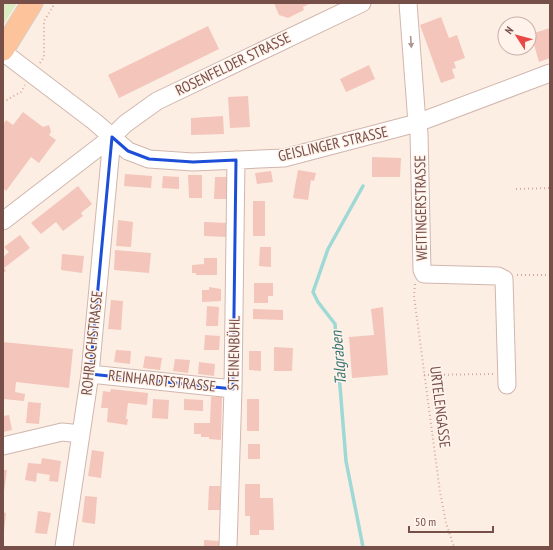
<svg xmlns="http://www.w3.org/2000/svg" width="553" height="550" font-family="'PT Sans Narrow',sans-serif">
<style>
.green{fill:#dcebc2}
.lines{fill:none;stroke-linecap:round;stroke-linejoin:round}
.stream{stroke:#9ed9d5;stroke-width:3.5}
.building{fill:#f3c5bb}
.minor-casing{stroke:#d1b6ad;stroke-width:19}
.major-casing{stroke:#d9cecc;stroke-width:23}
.path{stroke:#d8a89e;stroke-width:2;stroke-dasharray:1 3;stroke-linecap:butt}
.minor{stroke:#fff;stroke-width:17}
.major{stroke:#fdc49b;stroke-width:21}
.oneway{fill:#ad9592}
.marked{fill:none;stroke:#1d4ed8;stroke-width:3;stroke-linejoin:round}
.labels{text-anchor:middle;stroke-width:3;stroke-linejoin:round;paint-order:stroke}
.street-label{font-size:15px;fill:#764f49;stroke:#fff3eb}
.water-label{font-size:16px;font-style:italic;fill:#3a7572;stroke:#fff3eb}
</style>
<rect width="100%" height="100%" fill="#fdeee4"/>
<path class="green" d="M3,3H17L4,24H3Z"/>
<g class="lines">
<path class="stream" d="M363,547L346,461L335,324L318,302L313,292L328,249L363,186"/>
</g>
<path class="building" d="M274,3H311L303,7L304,10L288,18L279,15Z
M441,17L449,38L457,35L465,58L454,62L456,68L452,69L455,78L441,83L420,25Z
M208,26L219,49L119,98L108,75Z
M550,28V58L539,62L531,34Z
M369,65L375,79L346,92L340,79Z
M248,96L250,127L230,128L228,97Z
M23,112L43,127L49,125L51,132L49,135L56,140L39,163L31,157L6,191L3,188V125L6,120L13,125Z
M223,116L224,134L191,135V118Z
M372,157L401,158L400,177H372Z
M298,170L316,173L314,181L311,180L308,200L293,198Z
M271,171L273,182L257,184L255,173Z
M125,174L152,176L151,188L124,186Z
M188,175H202V198H189Z
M163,176L179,177V189L162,188Z
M215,177H227V199H214Z
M78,186L92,204L81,213L83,216L63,231L56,222L41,234L31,223Z
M253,201H265V236H253Z
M118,220L133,222L131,247L116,246Z
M204,222L228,223L227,237L204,236Z
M20,235L30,248L4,268L6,271L3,273V257L9,252L4,247Z
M260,247H271V267L259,266Z
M115,250L151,253L149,273L114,270Z
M62,254L84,256L82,273L61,270Z
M204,258H217V275H196V273H192V265L204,264Z
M254,283H273V296H268V303H254Z
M209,287L221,289V301L202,302V290H209Z
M111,300L123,301L121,330L108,329Z
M207,306L219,307L218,326H206Z
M383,307L388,375L352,378L349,337L374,335L371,309Z
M253,309L283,310V320L253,319Z
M205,335L220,336L219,350H204Z
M3,342L73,349L69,388L16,382L15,392L25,394L24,401L3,399Z
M274,347L293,348L292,371H274Z
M116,350L131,351L130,364L114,362Z
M249,351H261V371L249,370Z
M145,356L162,358L160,370L143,368Z
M175,359L190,360L188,373L173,371Z
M199,362L215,364L214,376L198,374Z
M111,389L148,393L147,405L128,403L126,419H128L127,425L107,422L108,408H101L103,391L110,392Z
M211,397H222L221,440L209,439V437H201V434H194V423H210Z
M153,399L169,400L168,419L152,418Z
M184,399L203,400V411L184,410Z
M247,399H259V431H247Z
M28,402L41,403L39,424L26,423Z
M9,415L12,430L3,432V416Z
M248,444H260V459H248Z
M92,450L104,452L101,478L88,476Z
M42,458L61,461L58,482L49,481L50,475L37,473L36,482L25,480L28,463L41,464Z
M3,470H7L4,492H3Z
M245,484H260V498H273L274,530H259V535H250V516H245Z
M209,486H220V510H208Z
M85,496L97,497L95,524L82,522Z
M38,511L51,513L47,534L35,533Z
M3,512L6,513L4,531H3Z
M204,540L220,541V547H204Z"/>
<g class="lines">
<defs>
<path id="minor" d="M408,3L417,123L419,133L422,270L424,274L498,276L504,279L507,385
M3,52L95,122L128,151L149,159L193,162L284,158L417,123L550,73
M3,221L112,137L125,124L157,101L362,3
M90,374L233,389
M3,446L62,432L81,434
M64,547L90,374L112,137
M228,547L233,389L236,160"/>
<path id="major" d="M3,50L32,3"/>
</defs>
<use href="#minor" class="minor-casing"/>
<use href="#major" class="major-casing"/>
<path class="path" d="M40,63L44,57V21L55,3
M3,102L21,92L25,85
M516,189L550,188
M517,275H550
M415,284L414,296L440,492L446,523L454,547
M424,375L494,374"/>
<use href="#minor" class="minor"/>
<use href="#major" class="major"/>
</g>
<defs><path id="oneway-solid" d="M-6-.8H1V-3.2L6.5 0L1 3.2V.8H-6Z"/></defs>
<use class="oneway" href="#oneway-solid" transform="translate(411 42) rotate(86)"/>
<path class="marked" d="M112,137L128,151L149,159L193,162L236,160L233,389L90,374Z"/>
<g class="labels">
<g class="street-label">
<text transform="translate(233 64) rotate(-26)" y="5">ROSENFELDER STRASSE</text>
<text transform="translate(333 144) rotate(-13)" y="5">GEISLINGER STRASSE</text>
<text transform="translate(421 208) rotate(-91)" y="5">WEITINGERSTRASSE</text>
<text transform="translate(92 343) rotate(-84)" y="5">ROHRLOCHSTRASSE</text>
<text transform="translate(234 353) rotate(-89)" y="5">STEINENBÜHL</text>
<text transform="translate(162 381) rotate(6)" y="5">REINHARDTSTRASSE</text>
<text transform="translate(440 407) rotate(83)" y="5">URTELENGASSE</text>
</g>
<g class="water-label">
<text transform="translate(338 358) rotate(-95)" y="6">Talgraben</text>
</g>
</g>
<rect width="553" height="550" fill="none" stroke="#764f49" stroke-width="8"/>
<g transform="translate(517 36) rotate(306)"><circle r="19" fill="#fff3eb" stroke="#c8b1aa"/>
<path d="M0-3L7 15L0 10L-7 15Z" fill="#ea4846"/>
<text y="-6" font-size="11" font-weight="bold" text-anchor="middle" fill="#764f49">N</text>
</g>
<path d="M409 526v6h84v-6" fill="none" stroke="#764f49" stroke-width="2"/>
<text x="415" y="526" font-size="12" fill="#764f49" stroke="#fff3eb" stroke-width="3" paint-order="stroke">50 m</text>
</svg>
